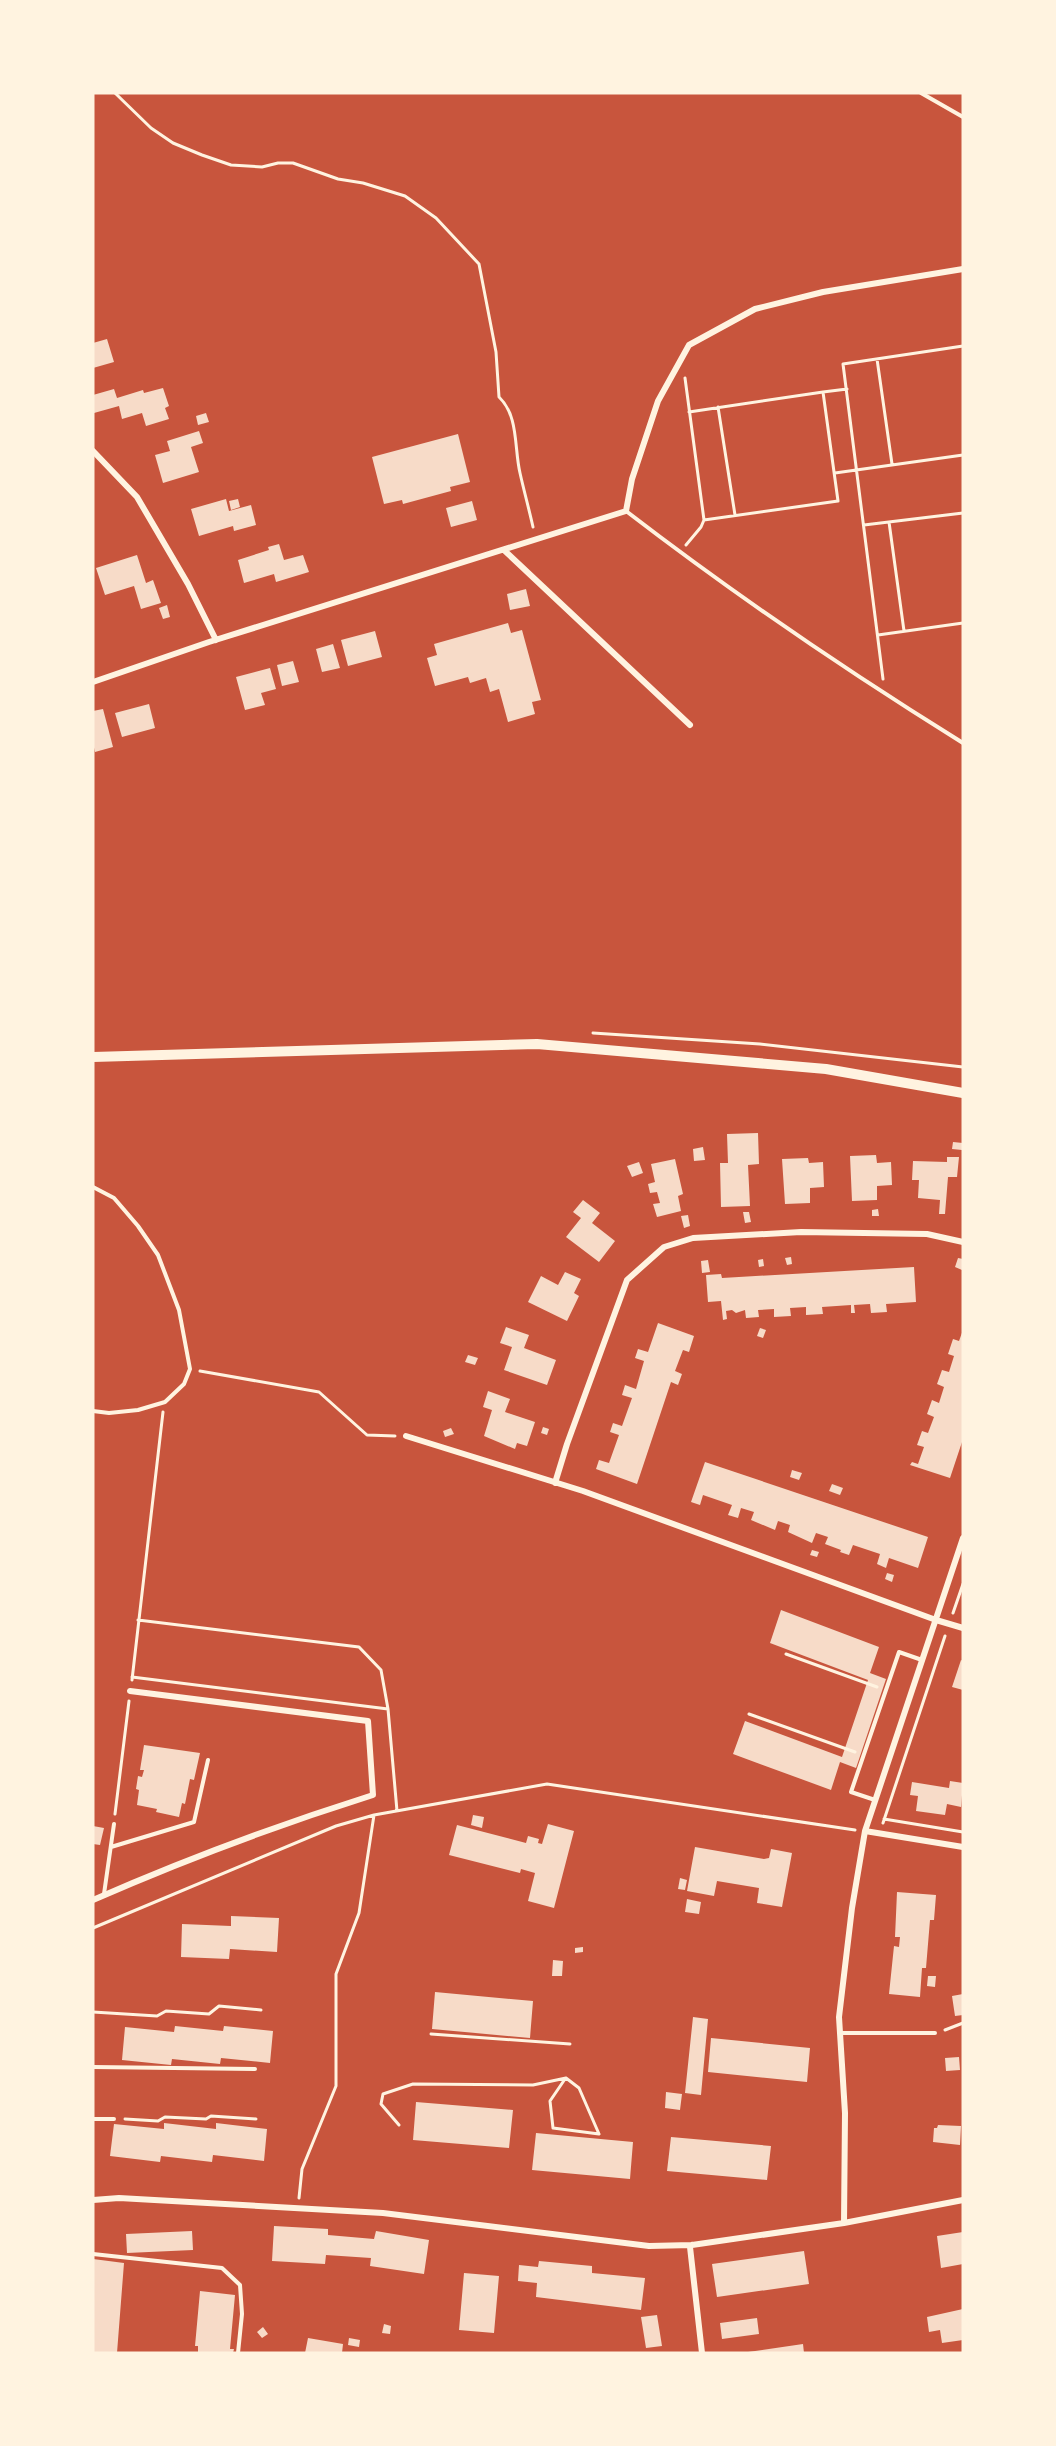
<svg xmlns="http://www.w3.org/2000/svg" width="1056" height="2446" font-family="'Asap Condensed',sans-serif">
<style>
.building{fill:#f7dbc8}
.lines{fill:none;stroke-linecap:round;stroke-linejoin:round}
.path{stroke:#fff3e0;stroke-width:3}
.service{stroke:#fff3e0;stroke-width:4}
.minor{stroke:#fff3e0;stroke-width:6}
.secondary{stroke:#fff3e0;stroke-width:10}
</style>
<rect width="100%" height="100%" fill="#c8553d"/>
<path class="building" d="M107,339L114,362L93,368V343Z
M163,388L169,406L165,408L169,419L146,426L142,413L122,419L119,406L94,413L93,395L114,389L117,398L143,390L144,393Z
M206,413L209,422L198,425L196,416Z
M199,431L203,443L191,447L199,472L163,483L155,455L170,451L167,441Z
M458,434L470,482L450,487L451,491L403,504L402,500L384,504L372,457Z
M226,499L229,511L251,505L256,525L234,531L233,526L199,536L191,509Z
M238,499L240,507L231,510L229,501Z
M472,501L477,520L451,527L446,508Z
M279,544L284,560L303,555L309,572L276,582L274,574L244,583L238,560L269,550L268,547Z
M137,555L146,583L153,580L161,603L141,609L134,586L105,595L96,568Z
M526,589L530,606L510,610L507,594Z
M167,605L170,617L163,619L159,608Z
M508,623L511,633L522,630L541,700L532,702L535,714L508,722L499,689L490,692L486,678L470,683L468,677L435,686L427,658L437,655L434,644Z
M375,631L382,657L348,666L341,640Z
M333,644L340,668L322,672L316,649Z
M293,661L299,682L282,686L277,665Z
M270,668L276,689L261,693L265,705L245,710L236,677Z
M149,704L155,728L122,737L115,713Z
M103,709L113,747L95,752L93,743V711Z
M758,1133L759,1164L748,1165L750,1206L721,1207L720,1163H728L727,1134Z
M953,1142L963,1143L962,1150L952,1149Z
M703,1147L705,1160L694,1161L693,1149Z
M876,1155L877,1163L891,1162L892,1185L877,1186V1200L852,1201L850,1156Z
M947,1157H959L957,1177H948L945,1214H939L940,1200L918,1198L919,1180H912L913,1161L947,1162Z
M808,1158L809,1163L823,1162L824,1187L810,1188V1203L785,1204L782,1159Z
M675,1159L683,1194L678,1196L681,1211L657,1217L653,1204L660,1203L657,1192L650,1193L648,1184L655,1182L651,1164Z
M639,1162L643,1173L632,1177L627,1166Z
M583,1200L600,1213L592,1223L615,1241L599,1262L566,1237L581,1218L573,1212Z
M878,1209L879,1216H872V1210Z
M743,1212H749L751,1222L745,1223Z
M688,1215L690,1226L684,1228L681,1216Z
M791,1257L792,1264L787,1265L785,1258Z
M958,1258L963,1259L962,1270L955,1267Z
M763,1259L764,1266L759,1267L758,1260Z
M708,1260L710,1272L702,1273L701,1261Z
M914,1267L916,1302L886,1304L887,1312L871,1313L870,1304L854,1305L855,1313H851V1305L822,1307L823,1314L806,1315V1307L790,1308L791,1316L774,1317V1309L758,1310L759,1317L746,1318L745,1310L736,1313L732,1310L726,1311L727,1319L723,1320L721,1301L708,1302L706,1275L721,1274L722,1278Z
M565,1272L581,1279L574,1293L579,1296L567,1321L528,1302L541,1276L558,1285Z
M658,1323L694,1336L689,1352L683,1350L675,1371L682,1374L678,1385L671,1382L637,1484L596,1469L599,1460L609,1463L619,1435L610,1432L613,1423L622,1426L632,1398L622,1395L625,1385L636,1389L644,1361L635,1358L638,1349L648,1352Z
M506,1327L529,1335L524,1348L556,1360L547,1385L504,1370L512,1347L500,1343Z
M760,1328L766,1330L763,1338L757,1336Z
M963,1330V1439L950,1478L910,1465L912,1462L918,1464L924,1447L917,1445L922,1431L928,1433L934,1417L927,1414L932,1400L939,1403L944,1387L937,1384L942,1370L949,1372L954,1356L948,1354L953,1339L959,1341Z
M468,1355L478,1358L475,1365L465,1362Z
M488,1391L510,1399L505,1412L535,1422L527,1446L517,1443L515,1449L484,1436L492,1410L483,1407Z
M543,1427L549,1429L547,1435L541,1433Z
M451,1428L454,1434L445,1437L443,1431Z
M705,1462L928,1537L918,1568L889,1558L886,1568L877,1564L880,1554L853,1545L849,1555L840,1552L841,1550L825,1544L828,1537L816,1533L812,1543L788,1532L790,1525L778,1521L775,1530L751,1520L754,1512L741,1508L738,1518L728,1515L732,1505L703,1495L700,1505L691,1502Z
M792,1470L802,1473L799,1480L790,1477Z
M832,1484L843,1488L840,1495L829,1491Z
M812,1550L819,1552L817,1557L810,1555Z
M887,1573L894,1575L892,1582L885,1579Z
M781,1610L879,1647L870,1673L886,1679L856,1768L840,1762L831,1790L733,1754L745,1721L842,1757L868,1680L770,1643Z
M961,1660L963,1661V1690L952,1687Z
M144,1745L200,1753L194,1780L190,1779L185,1804L182,1803L179,1817L156,1812L157,1809L137,1805L139,1790L136,1789L138,1776L142,1777L144,1770H140Z
M950,1781L963,1783L961,1807L947,1804L945,1815L916,1811L918,1796L910,1795L912,1782L949,1788Z
M473,1815L484,1817L482,1828L471,1825Z
M548,1824L574,1831L554,1908L528,1901L535,1873L521,1869L520,1873L449,1855L457,1825L526,1843L528,1836L539,1839L538,1843L542,1844Z
M93,1826L104,1828L100,1845L93,1844Z
M695,1847L764,1859L769,1858L771,1849L792,1853L782,1907L757,1903L759,1888L717,1881L714,1896L687,1891Z
M680,1878L687,1880L685,1890L678,1889Z
M897,1892L936,1895L934,1920H930L926,1968H922L920,1997L889,1994L894,1946L899,1947L900,1937H895Z
M687,1899L701,1902L699,1914L685,1912Z
M231,1916L279,1918L277,1952L230,1949L229,1959L181,1957L182,1924L231,1926Z
M583,1947V1952L575,1953V1948Z
M553,1960L563,1961L562,1976H552Z
M928,1976H936L935,1987L927,1986Z
M435,1992L533,2001L530,2038L432,2029Z
M963,1994V2015L955,2016L952,1996Z
M693,2017L708,2019L701,2095L685,2093Z
M175,2026L223,2031L224,2026L273,2031L270,2063L221,2058L220,2064L172,2059L171,2065L122,2060L125,2027L174,2032Z
M711,2038L810,2048L807,2082L708,2072Z
M959,2057L960,2070L946,2071L945,2058Z
M666,2092L682,2094L680,2110L665,2108Z
M416,2102L513,2110L509,2148L413,2140Z
M164,2123L216,2129V2123L267,2129L264,2161L213,2155L212,2162L161,2156L160,2162L110,2156L114,2124L164,2129Z
M938,2125L961,2126L960,2145L933,2142L934,2128H937Z
M536,2133L633,2142L630,2179L532,2170Z
M671,2137L771,2146L767,2180L667,2171Z
M274,2226L328,2229V2235L374,2239L376,2231L429,2240L424,2274L370,2266L371,2258L326,2255L325,2264L272,2261Z
M192,2231L193,2250L127,2253L126,2234Z
M963,2232V2264L941,2268L937,2236Z
M804,2251L809,2284L717,2297L712,2264Z
M93,2259L124,2263L117,2353H93Z
M539,2261L592,2266V2273L645,2278L641,2310L536,2297L537,2283L518,2281L519,2265L538,2267Z
M464,2273L499,2276L494,2333L459,2330Z
M200,2291L235,2295L230,2349H234L233,2353H198V2346H195Z
M963,2309V2340L942,2343L940,2330L929,2332L927,2317Z
M657,2315L662,2346L646,2348L641,2317Z
M757,2318L759,2334L722,2339L720,2323Z
M384,2324L391,2326L390,2334L382,2333Z
M263,2327L268,2334L262,2338L257,2332Z
M308,2338L343,2344L342,2353H305Z
M349,2338L360,2340L359,2347L348,2345Z
M803,2344L804,2353H748V2352Z"/>
<g class="lines">
<path class="path" d="M115,93L151,128L173,143L202,155L231,165L262,167L278,163H293L338,179L363,183L405,196L436,218L479,264L496,352L499,397C519,416 514,448 520,473C524,491 529,509 533,527
M877,359L892,464
M685,378L704,520L838,501L823,392L689,412
M823,392L847,389
M718,407L735,515
M835,473L963,455
M889,522L904,631
M864,525L963,513
M686,545L701,527L704,520
M878,635L963,623
M883,679L843,364L963,346
M593,1033L760,1044L963,1067
M200,1371L319,1392L367,1435L395,1436
M953,1613L963,1584
M138,1620L359,1647L381,1670L388,1709L397,1811
M786,1654L877,1687
M132,1677L388,1709
M132,1680L163,1412
M749,1714L855,1752
M115,1814L129,1701
M884,1819L963,1832
M883,1823L945,1636
M93,1928L336,1826L374,1815L547,1784L855,1830
M93,2012L157,2016L166,2011L209,2014L219,2006L261,2010
M945,2030L963,2023
M431,2034L570,2044
M566,2078L579,2088L599,2134
M565,2079L550,2101L553,2128L599,2134
M125,2119L158,2121L165,2117L206,2119L211,2116L256,2119
M399,2125L381,2104L383,2094L413,2084L533,2085L566,2078
M299,2198L302,2169L336,2086V1974L359,1913L374,1815"/>
<path class="service" d="M921,93L963,117
M626,511C734,594 847,671 963,743
M93,1187L114,1198L138,1226L158,1255L179,1310L190,1369L184,1384L165,1402L138,1410L109,1413L93,1411
M875,1800L851,1792L899,1652L922,1660
M111,1847L194,1822L208,1760
M104,1894L114,1824
M840,2033H935
M93,2067L255,2069
M93,2119H114
M93,2254L222,2268L240,2285L242,2314L238,2353"/>
<path class="minor" d="M93,451L137,497L188,584L216,640
M504,550L690,725
M93,682L209,642L626,511L632,479L658,401L689,345L755,309L823,292L963,269
M406,1436L583,1491L936,1620L963,1628
M555,1483L567,1444L627,1280L664,1247L693,1238L801,1232L927,1234L963,1242
M865,1831L963,1847
M93,1900C184,1860 278,1825 373,1795L368,1721L130,1691
M93,2200L119,2198L383,2213L649,2246L692,2245L844,2223L963,2200
M844,2223L845,2113L839,2017L852,1908L865,1831L963,1538
M692,2245L690,2247L702,2353"/>
<path class="secondary" d="M93,1057L537,1044L826,1069L963,1093"/>
</g>
<rect width="1056" height="2446" fill="none" stroke="#fff3e0" stroke-width="189"/>
</svg>
